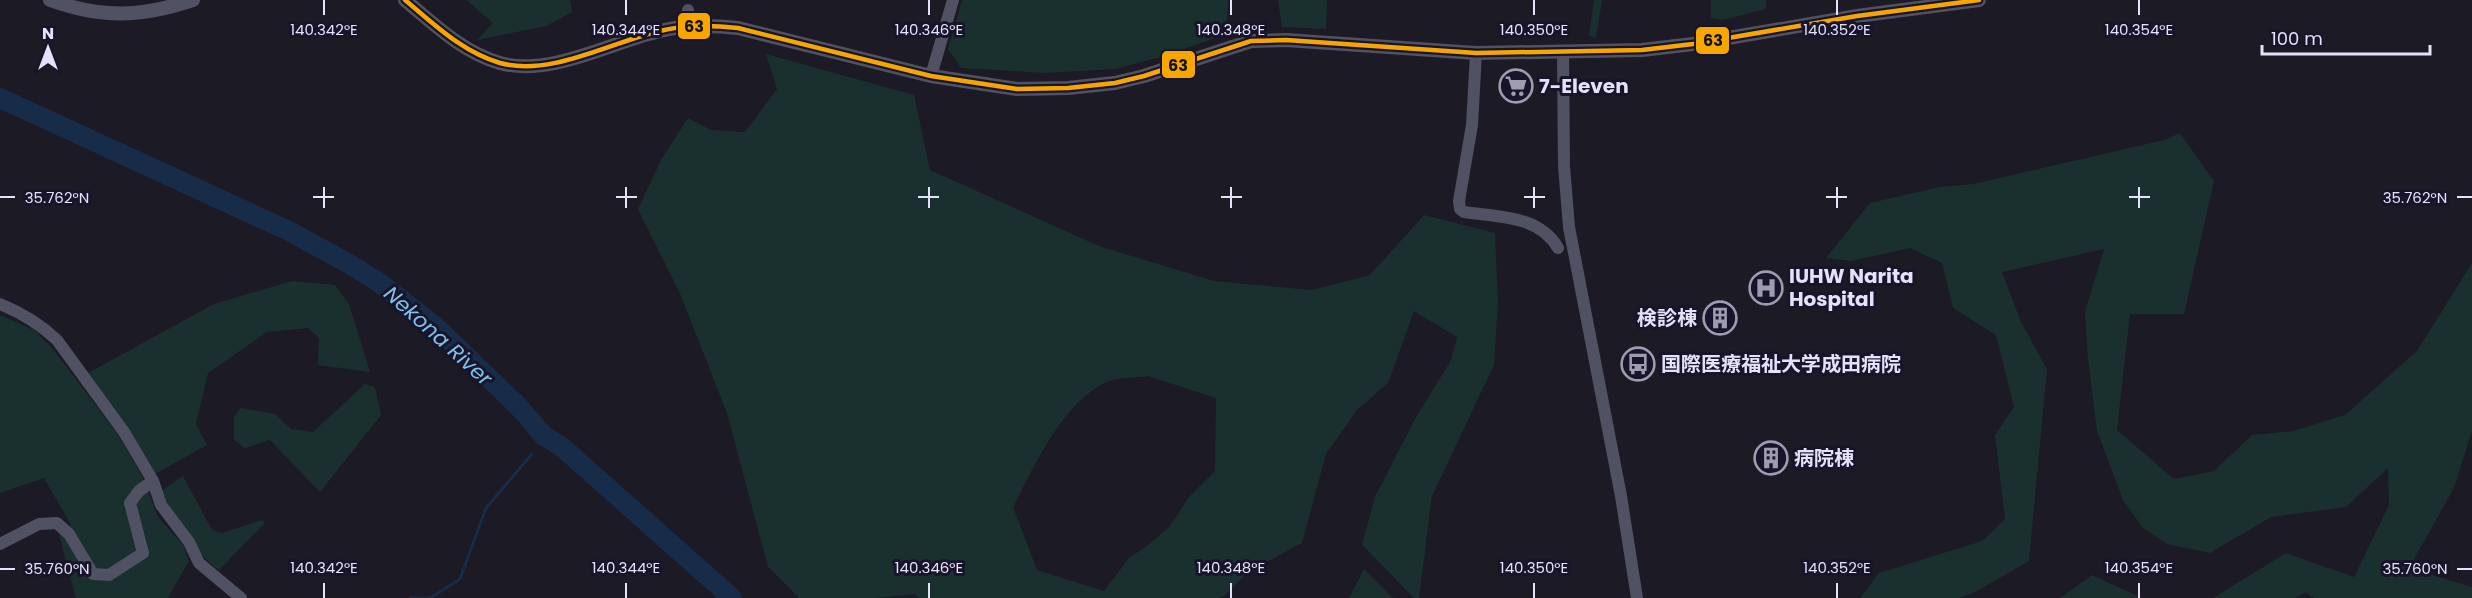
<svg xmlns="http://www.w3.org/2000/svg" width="2472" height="598" font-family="Poppins,'Noto Sans JP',sans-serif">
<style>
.green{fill:#19302f;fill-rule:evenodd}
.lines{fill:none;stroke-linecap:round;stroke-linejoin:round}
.stream{stroke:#172c48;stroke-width:3}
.river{stroke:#172c48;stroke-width:20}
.minor{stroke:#515164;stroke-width:12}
.tertiary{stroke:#515164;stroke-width:14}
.bus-1-casing{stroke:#18152a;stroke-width:9}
.bus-1{stroke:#f7a600;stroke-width:4.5}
.ticks{fill:none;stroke:#e4e2fb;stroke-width:2}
.labels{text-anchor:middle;stroke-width:6;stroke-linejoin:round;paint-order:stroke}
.poi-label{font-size:20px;font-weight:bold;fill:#e4e2fb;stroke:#18152a;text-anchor:start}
.water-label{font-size:21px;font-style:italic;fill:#7ebfed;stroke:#18152a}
.ticks-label{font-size:15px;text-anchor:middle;fill:#e4e2fb;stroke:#18152a;stroke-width:6;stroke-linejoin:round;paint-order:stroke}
.line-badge{stroke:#18152a;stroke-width:2}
.pale-badge-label{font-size:16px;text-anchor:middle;font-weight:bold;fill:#111}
</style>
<rect width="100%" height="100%" fill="#1c1a25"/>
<path class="green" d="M466,0H570L572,12L546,26L477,40L493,23Z
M962,0H1228L1226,34L1161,57L1115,69L1046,73L961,68L948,49Z
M1278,0H1327L1326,29L1282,27Z
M1594,0H1602L1596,38L1589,36Z
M1711,0H1766V9L1723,20L1711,18Z
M766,54L914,95L930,170L1099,246L1214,281L1312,290L1370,275L1424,215L1495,233L1498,302L1494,365L1432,496L1419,598H1414L1362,545L1375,497L1415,419L1451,360L1457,337L1414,311L1388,383L1357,410L1326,454L1302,543L1248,572L1224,596L1219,598H919L915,594L877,598H799L768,567L727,413L679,291L638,209L661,160L688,118L711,130L745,132L777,89ZM1148,376L1216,398L1215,471L1189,497L1170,526L1147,546L1129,558L1104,591L1037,570L1013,507C1033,468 1064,400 1107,382C1118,377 1136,378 1148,376Z
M2180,133L2214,181L2184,314H2130L2117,430L2174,479L2214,471L2252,435L2293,431L2345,415L2417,351L2472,263V431L2454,488L2409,568L2472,587V598H2314L2306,592L2295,598H2213L2286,553L2354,577L2389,505L2388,468L2346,507L2271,517L2210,553L2167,544L2143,528L2123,500L2097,431L2088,360L2085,312L2104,249L2002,272L2021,322L2047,369L2029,561L1975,592L1959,598H1860L1879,573L1982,541L2005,519L1995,435L2014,407L1996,335L1953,308L1942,263L1910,248L1851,261L1826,258L1870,203L1940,187L1973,184L2164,140Z
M292,281L335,285L349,304L370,372L318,365L319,338L308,328L267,332L208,373L196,424L207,445L155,474L88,373L214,304Z
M0,315L34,330L53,349L119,436L142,476L158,517L183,545L189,561L168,598H76L58,531L71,525L44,478L0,493Z
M365,384L375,387L381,415L320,492L270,440L245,448L234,440V416L241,408L275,414L291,429L313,432Z
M183,476L212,530L222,533L262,520L265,523L219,570C196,554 171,517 161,491Z
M1364,569L1393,598H1349Z
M2092,575L2142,598H2060Z"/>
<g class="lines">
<path class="stream" d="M538,443L543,435
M410,598H430L460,579L486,508L532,454"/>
<path class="river" d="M0,98L291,232L351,265L377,281L436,327L518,406L543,435L562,447L732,598"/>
<path class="minor" d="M688,27V10
M1476,53L1472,125L1459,201L1460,209L1464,212C1498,217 1539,215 1558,248
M1563,53L1564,166L1569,227L1621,496L1637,598
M931,76L953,0
M0,304C22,313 39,323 57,340L124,432L153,481L161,505L189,542L199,563L241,598
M0,544L39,524L57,523L69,534L93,574L109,575L143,553L130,503L139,491L153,481"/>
<path class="tertiary" d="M50,0C103,19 141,17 193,0
M405,0C434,24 462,52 500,63C551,77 611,42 660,31C686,24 712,25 738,28L931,76L1017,89L1068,88L1115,83L1144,76L1251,41L1286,40L1476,53L1642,50L1693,44L1857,16L1979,0"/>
<defs>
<path id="bus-1" d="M405,0C434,24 462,52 500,63C551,77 611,42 660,31C686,24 712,25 738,28L931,76L1017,89L1068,88L1115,83L1144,76L1251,41L1286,40L1476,53L1642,50L1693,44L1857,16L1979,0"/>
</defs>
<use href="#bus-1" class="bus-1-casing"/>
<use href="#bus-1" class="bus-1"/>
</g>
<path class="ticks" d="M324,0V15M626,0V15M929,0V15M1231,0V15M1534,0V15M1837,0V15M2139,0V15M324,187V208M626,187V208M929,187V208M1231,187V208M1534,187V208M1837,187V208M2139,187V208M0,197H15M313,197H334M616,197H637M918,197H939M1221,197H1242M1524,197H1545M1826,197H1847M2129,197H2150M2457,197H2472M0,569H15M2457,569H2472M324,583V598M626,583V598M929,583V598M1231,583V598M1534,583V598M1837,583V598M2139,583V598"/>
<defs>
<symbol id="supermarket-ring" viewBox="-11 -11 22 22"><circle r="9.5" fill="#18152a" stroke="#9e9cb0" stroke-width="1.5"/><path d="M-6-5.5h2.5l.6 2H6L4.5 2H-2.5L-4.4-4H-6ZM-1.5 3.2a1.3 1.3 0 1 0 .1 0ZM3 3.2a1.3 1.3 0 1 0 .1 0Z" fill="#9e9cb0"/></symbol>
<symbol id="hospital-ring" viewBox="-11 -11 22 22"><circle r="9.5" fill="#18152a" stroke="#9e9cb0" stroke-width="1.5"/><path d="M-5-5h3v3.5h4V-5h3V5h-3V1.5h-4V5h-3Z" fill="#9e9cb0"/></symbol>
<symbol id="building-ring" viewBox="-11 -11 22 22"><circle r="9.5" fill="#18152a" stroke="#9e9cb0" stroke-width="1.5"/><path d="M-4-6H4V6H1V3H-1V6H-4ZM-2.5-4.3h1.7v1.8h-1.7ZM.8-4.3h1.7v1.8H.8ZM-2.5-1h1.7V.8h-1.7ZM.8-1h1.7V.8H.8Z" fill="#9e9cb0"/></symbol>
<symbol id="bus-ring" viewBox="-11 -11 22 22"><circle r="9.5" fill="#18152a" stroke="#9e9cb0" stroke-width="1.5"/><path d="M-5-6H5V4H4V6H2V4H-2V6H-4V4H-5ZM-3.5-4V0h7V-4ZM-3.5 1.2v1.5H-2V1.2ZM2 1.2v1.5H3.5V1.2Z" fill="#9e9cb0"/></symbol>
</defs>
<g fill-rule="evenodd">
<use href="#supermarket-ring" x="1497" y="67" width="38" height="38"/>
<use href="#hospital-ring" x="1747" y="269" width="38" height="38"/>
<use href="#building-ring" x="1701" y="299" width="38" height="38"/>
<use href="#bus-ring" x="1619" y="345" width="38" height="38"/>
<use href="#building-ring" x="1752" y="439" width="38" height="38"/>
</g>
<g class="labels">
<g class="poi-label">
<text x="1539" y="93">7-Eleven</text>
<text x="1789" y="283">IUHW Narita<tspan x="1789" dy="23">Hospital</tspan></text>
<text x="1697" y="325" text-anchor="end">検診棟</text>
<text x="1661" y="371">国際医療福祉大学成田病院</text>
<text x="1794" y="465">病院棟</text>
</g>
<g class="water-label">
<text transform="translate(438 336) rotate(42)" y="7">Nekona River</text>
</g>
</g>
<g class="ticks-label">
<text x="324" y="35">140.342°E</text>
<text x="626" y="35">140.344°E</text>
<text x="929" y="35">140.346°E</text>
<text x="1231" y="35">140.348°E</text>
<text x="1534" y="35">140.350°E</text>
<text x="1837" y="35">140.352°E</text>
<text x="2139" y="35">140.354°E</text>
<text x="57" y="203">35.762°N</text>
<text x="2415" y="203">35.762°N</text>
<text x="324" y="573">140.342°E</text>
<text x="626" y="573">140.344°E</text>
<text x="929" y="573">140.346°E</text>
<text x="1231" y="573">140.348°E</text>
<text x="1534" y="573">140.350°E</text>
<text x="1837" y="573">140.352°E</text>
<text x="2139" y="573">140.354°E</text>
<text x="57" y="574">35.760°N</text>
<text x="2415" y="574">35.760°N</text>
</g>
<g class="line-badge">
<rect x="677" y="12" width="34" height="28" rx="6" fill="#f7a600"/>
<rect x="1695" y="26" width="35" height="29" rx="6" fill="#f7a600"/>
<rect x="1161" y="50" width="35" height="29" rx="6" fill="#f7a600"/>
</g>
<g class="pale-badge-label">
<text x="694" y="32">63</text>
<text x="1713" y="46">63</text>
<text x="1178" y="71">63</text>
</g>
<g transform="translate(48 48)" stroke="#18152a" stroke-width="4.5" paint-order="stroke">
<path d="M0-4.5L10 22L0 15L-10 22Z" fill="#e4e2fb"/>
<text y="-9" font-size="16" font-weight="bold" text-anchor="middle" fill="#e4e2fb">N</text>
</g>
<path d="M2262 45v9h168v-9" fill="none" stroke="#e4e2fb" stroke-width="3"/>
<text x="2271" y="45" font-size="18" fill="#e4e2fb" stroke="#18152a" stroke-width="4.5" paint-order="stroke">100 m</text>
</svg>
